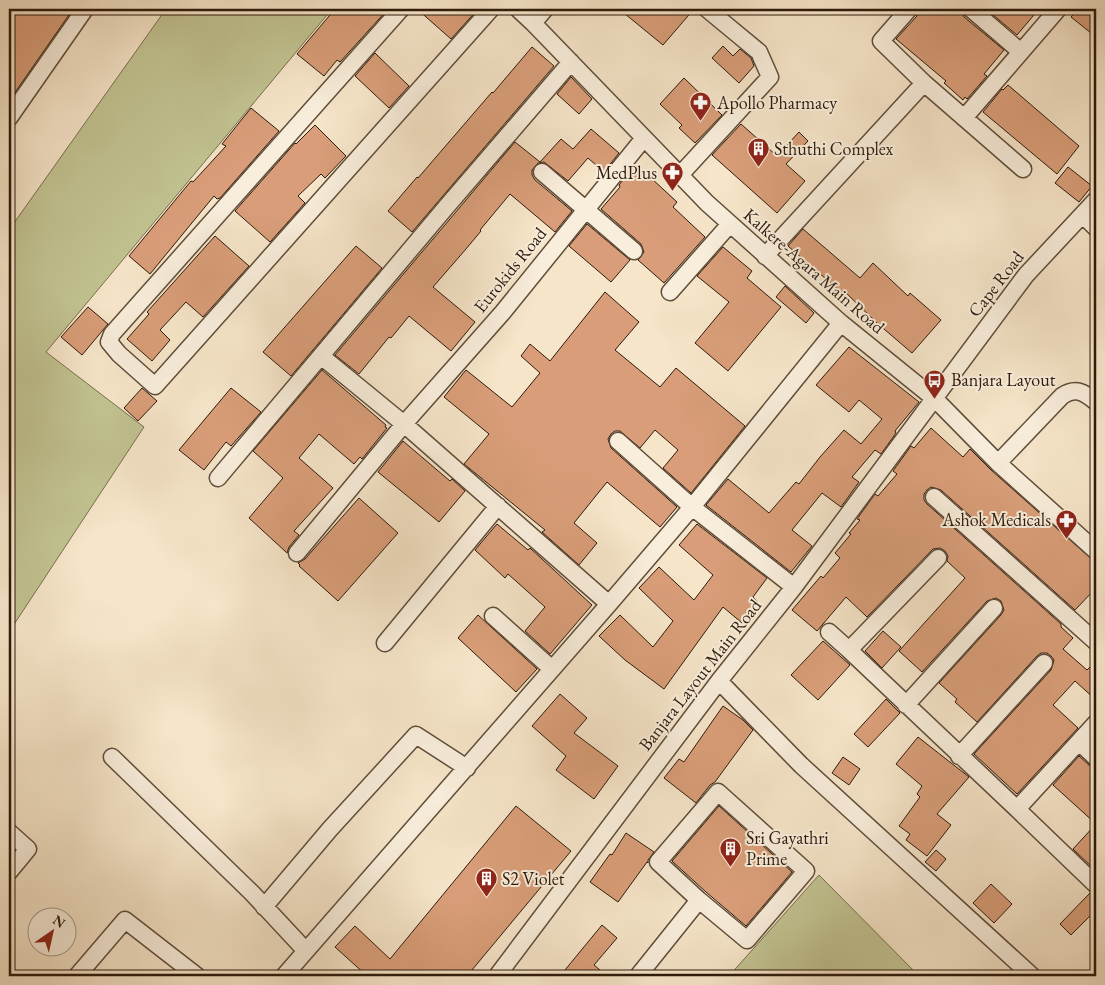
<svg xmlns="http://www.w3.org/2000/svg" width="1105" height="985" font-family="'EB Garamond',serif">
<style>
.green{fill:#c2c392;stroke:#786e4e}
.building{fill:#d99e79;stroke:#2d1a0b}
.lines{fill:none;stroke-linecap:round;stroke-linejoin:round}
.minor-casing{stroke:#5f4d3a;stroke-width:19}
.minor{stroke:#f9eedc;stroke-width:16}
.labels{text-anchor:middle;stroke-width:4;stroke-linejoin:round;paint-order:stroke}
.poi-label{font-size:18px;fill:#2d1a0b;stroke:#f9eedc;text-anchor:start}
.street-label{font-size:18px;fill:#2d1a0b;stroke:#f9eedc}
</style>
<rect width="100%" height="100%" fill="#f6e5c9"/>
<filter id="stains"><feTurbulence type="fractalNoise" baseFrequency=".004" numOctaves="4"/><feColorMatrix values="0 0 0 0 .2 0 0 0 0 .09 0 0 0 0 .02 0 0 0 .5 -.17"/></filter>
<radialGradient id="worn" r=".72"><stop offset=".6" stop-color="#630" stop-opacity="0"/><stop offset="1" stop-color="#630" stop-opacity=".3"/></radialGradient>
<path class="green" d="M166,9H332L46,352L144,427L9,632V322L13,316L9,313V230Z
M819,875L915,972L911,976H729Z"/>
<path class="building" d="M9,9H73L9,101Z
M335,9H388L340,62L337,60L324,76L297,54Z
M417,9H478L451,39Z
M619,9H694L663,45Z
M919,9H961L964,17L1004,50L984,74L987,76L967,99L965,97L963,100L944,83L946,81L896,39L917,16Z
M986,9H1039L1017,35Z
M1078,9H1096V37L1071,17Z
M723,46L733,56L740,49L751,58L754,66L739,83L712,58Z
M532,47L554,66L412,232L388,211L417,177L418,178L492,92L493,93Z
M375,53L409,86L389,108L355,76Z
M571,77L592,99L579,114L557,94Z
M684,78L722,115L695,143L679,128L682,125L660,104Z
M1008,85L1079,146L1057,174L983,112L1002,89L1003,90Z
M251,108L279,131L220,198L217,199L214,196L150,274L129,256L191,181L193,182L226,146L222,144Z
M741,124L777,156L799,132L808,141L786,164L805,181L777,213L712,155Z
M315,125L346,156L325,178L321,174L298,196L305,203L270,242L235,211L295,143L296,144Z
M591,129L619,153L604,172L588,158L568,181L544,162L538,163L532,170V175L535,180L572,211L555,232L510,194L480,230L481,231L466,249L433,287L475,322L451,351L409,316L391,338L389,337L359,374L335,355L515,142L540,162L561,139L573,149Z
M637,165L677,202L673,207L705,237L664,283L638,260L644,252L641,244L601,209L620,187L619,185L634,166L635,167Z
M1068,167L1092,186L1079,202L1055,183Z
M587,224L630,260L611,282L569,246Z
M803,229L860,278L873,263L908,296L910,293L941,320L912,353L877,323L843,290L841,292L788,246Z
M215,236L249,266L203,317L186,302L160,330L170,340L152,361L127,339L149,314L147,312Z
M356,246L382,268L291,376L263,352Z
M723,247L752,271L747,278L781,307L728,371L695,343L729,302L697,276Z
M785,286L814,313L806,323L776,297Z
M605,292L639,322L615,350L660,387L676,368L745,426L691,493L663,468L678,450L655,430L640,448L620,431H615L611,434L608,439L611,448L677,507L660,527L607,482L574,523L597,543L579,565L542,532L545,530L464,464L489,434L444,397L466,370L512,407L540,373L521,356L530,344L550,361Z
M88,307L108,324L82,355L61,337Z
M849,347L919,402L895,431L896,433L881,454L875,450L852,477L859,482L841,507L822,493L792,530L812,546L791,572L706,505L728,479L769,513L796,482L799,484L820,457L844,430L861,444L882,419L859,400L849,412L816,385Z
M322,370L386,425L385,427L387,428L362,459L360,457L354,464L319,434L299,458L333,488L294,531L299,535L289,547L287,553L249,518L283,478L253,451Z
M142,388L157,401L138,421L124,408Z
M231,388L261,412L231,446L226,442L204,470L179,450Z
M931,428L963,457L970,449L991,470L1096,563V588L1075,610L941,490L931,487L927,490L924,494V500L927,504L1061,624V627L1073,638L1063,649L1087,670L1096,661V700L1075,681L1053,705L1078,728L1017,794L974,754L1051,670L1054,660L1051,656L1047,653H1041L1037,656L977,722L955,702L957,699L939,683L1001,615L1004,610L1001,601L996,598L987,601L922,672L899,651L965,578L947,561L948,556L945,551L940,548L933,549L867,617L846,597L817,631L792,610L821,576L823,578L840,558L835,553L851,534L849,533L860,520L857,519L875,494L878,496L897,474L893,471L911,446L914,448Z
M403,441L450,481L452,479L465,491L439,522L378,472Z
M359,498L398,533L338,601L299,566L300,565L298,563L305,559Z
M497,524L528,550L530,548L592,605L550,654L525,631L545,607L508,574L505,578L475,550Z
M697,524L767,578L753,597L758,602L742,623L723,607L664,689L625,660L599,636L620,615L653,647L673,621L639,588L659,567L694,600L713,575L679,545Z
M478,615L537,669L516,692L458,638Z
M883,631L901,647L882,668L865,651Z
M823,641L850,665L818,700L791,675Z
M560,694L587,718L574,733L618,766L594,799L556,770L566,756L532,726Z
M886,699L900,713L868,747L854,734Z
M723,706L743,720L753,730L715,782L710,785L696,803L664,778L679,759L684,762Z
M918,737L969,777L937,814L951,825L927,856L906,840L910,834L899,826L920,797L917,794L922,786L896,764Z
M1079,756L1090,766L1096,768V871L1073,849L1096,824L1053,785Z
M843,757L860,769L849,785L832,773Z
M516,806L571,851L467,976H367L335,947L355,926L390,959Z
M719,806L792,872L746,926L706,892L672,861Z
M626,833L654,852L648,860V863L647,862L618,902L590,882L610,854L612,855Z
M936,850L946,859L936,871L925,862Z
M991,884L1012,904L994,923L973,903Z
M1090,893L1096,895V910L1071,935L1060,924Z
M602,925L617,938L594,965L607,976H560Z"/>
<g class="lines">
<defs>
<path id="minor" d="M401,9L112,334L109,342L119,354L155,386L491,9
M518,9L533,23L707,203L841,323L935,399L998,463L1096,551
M909,9L881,41L924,83
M971,9L1021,52
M533,23L545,9
M9,118L85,9
M964,118L1058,9
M542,172L634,251
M680,175L770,77L759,52L707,9
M1083,215L1096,228
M765,256L924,83L1023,169
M670,292L730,224
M321,356L404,424L609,604
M618,441L692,507L794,587
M998,463L1062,396C1076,387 1084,392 1096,402
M218,478L447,206L571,62
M934,497L1096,642
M297,553L404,424L503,312L644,138
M938,558L849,650L1017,809L1096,723
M493,616L552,669
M829,632L849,650
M385,643L498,506
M719,681L801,765L1032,976
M906,705L994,608
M1079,742L1096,758
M959,756L1044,663
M112,757L252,893L306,951
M1017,809L1096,885
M9,832L28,849L9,872
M264,907L330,829L416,735L467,768
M77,976L125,920L197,976
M284,976L609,604L692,507L841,323
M497,976L719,681L794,587L1026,275L1096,200
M638,976L699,900L658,862L718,792L806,871L747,940L699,900"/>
</defs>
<use href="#minor" class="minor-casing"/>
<use href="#minor" class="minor"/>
</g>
<defs>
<symbol id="pharmacy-pin" viewBox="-11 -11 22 30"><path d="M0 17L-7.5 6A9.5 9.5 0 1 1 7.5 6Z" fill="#8f2418" stroke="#f9eedc"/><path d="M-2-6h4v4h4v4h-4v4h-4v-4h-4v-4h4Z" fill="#fff"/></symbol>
<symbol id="building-pin" viewBox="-11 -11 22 30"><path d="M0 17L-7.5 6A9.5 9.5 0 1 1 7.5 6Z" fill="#8f2418" stroke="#f9eedc"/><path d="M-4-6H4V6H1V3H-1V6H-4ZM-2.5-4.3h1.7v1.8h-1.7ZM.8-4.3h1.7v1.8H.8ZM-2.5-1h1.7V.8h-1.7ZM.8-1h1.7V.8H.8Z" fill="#fff"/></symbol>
<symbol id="bus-pin" viewBox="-11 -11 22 30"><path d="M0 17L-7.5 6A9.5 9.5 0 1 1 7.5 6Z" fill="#8f2418" stroke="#f9eedc"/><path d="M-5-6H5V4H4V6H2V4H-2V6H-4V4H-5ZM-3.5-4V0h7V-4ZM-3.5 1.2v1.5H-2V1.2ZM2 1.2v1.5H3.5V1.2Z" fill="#fff"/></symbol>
</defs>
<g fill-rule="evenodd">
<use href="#pharmacy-pin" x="688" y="90" width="25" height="34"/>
<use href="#building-pin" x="746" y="136" width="25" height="34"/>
<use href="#pharmacy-pin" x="660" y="160" width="25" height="34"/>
<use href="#bus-pin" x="922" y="368" width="25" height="34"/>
<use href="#pharmacy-pin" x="1054" y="508" width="25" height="34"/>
<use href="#building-pin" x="718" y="836" width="25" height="34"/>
<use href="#building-pin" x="474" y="866" width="25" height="34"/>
</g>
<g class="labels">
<g class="poi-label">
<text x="717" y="109">Apollo Pharmacy</text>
<text x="774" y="155">Sthuthi Complex</text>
<text x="657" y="179" text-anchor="end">MedPlus</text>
<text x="951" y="386">Banjara Layout</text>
<text x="1051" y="526" text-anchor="end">Ashok Medicals</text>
<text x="746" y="844">Sri Gayathri<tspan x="746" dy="21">Prime</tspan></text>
<text x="502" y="885">S2 Violet</text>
</g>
<g class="street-label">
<text transform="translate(510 270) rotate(-51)" y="6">Eurokids Road</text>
<text transform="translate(814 271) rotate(41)" y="6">Kalkere-Agara Main Road</text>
<text transform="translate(996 284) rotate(-52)" y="6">Cape Road</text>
<text transform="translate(700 675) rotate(-52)" y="6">Banjara Layout Main Road</text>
</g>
</g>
<rect width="1105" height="985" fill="none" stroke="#f6e5c9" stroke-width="30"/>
<rect x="10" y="10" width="1085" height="965" fill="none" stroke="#2d1a0b" stroke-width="2.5"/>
<rect x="15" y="15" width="1075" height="955" fill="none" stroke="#2d1a0b"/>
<g transform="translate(52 932) rotate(34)"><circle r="24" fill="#f9eedc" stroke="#a79988"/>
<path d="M0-4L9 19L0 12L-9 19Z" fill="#8f2418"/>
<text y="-8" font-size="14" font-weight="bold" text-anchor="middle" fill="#2d1a0b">N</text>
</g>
<rect width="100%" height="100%" filter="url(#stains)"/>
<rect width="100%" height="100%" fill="url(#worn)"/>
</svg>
